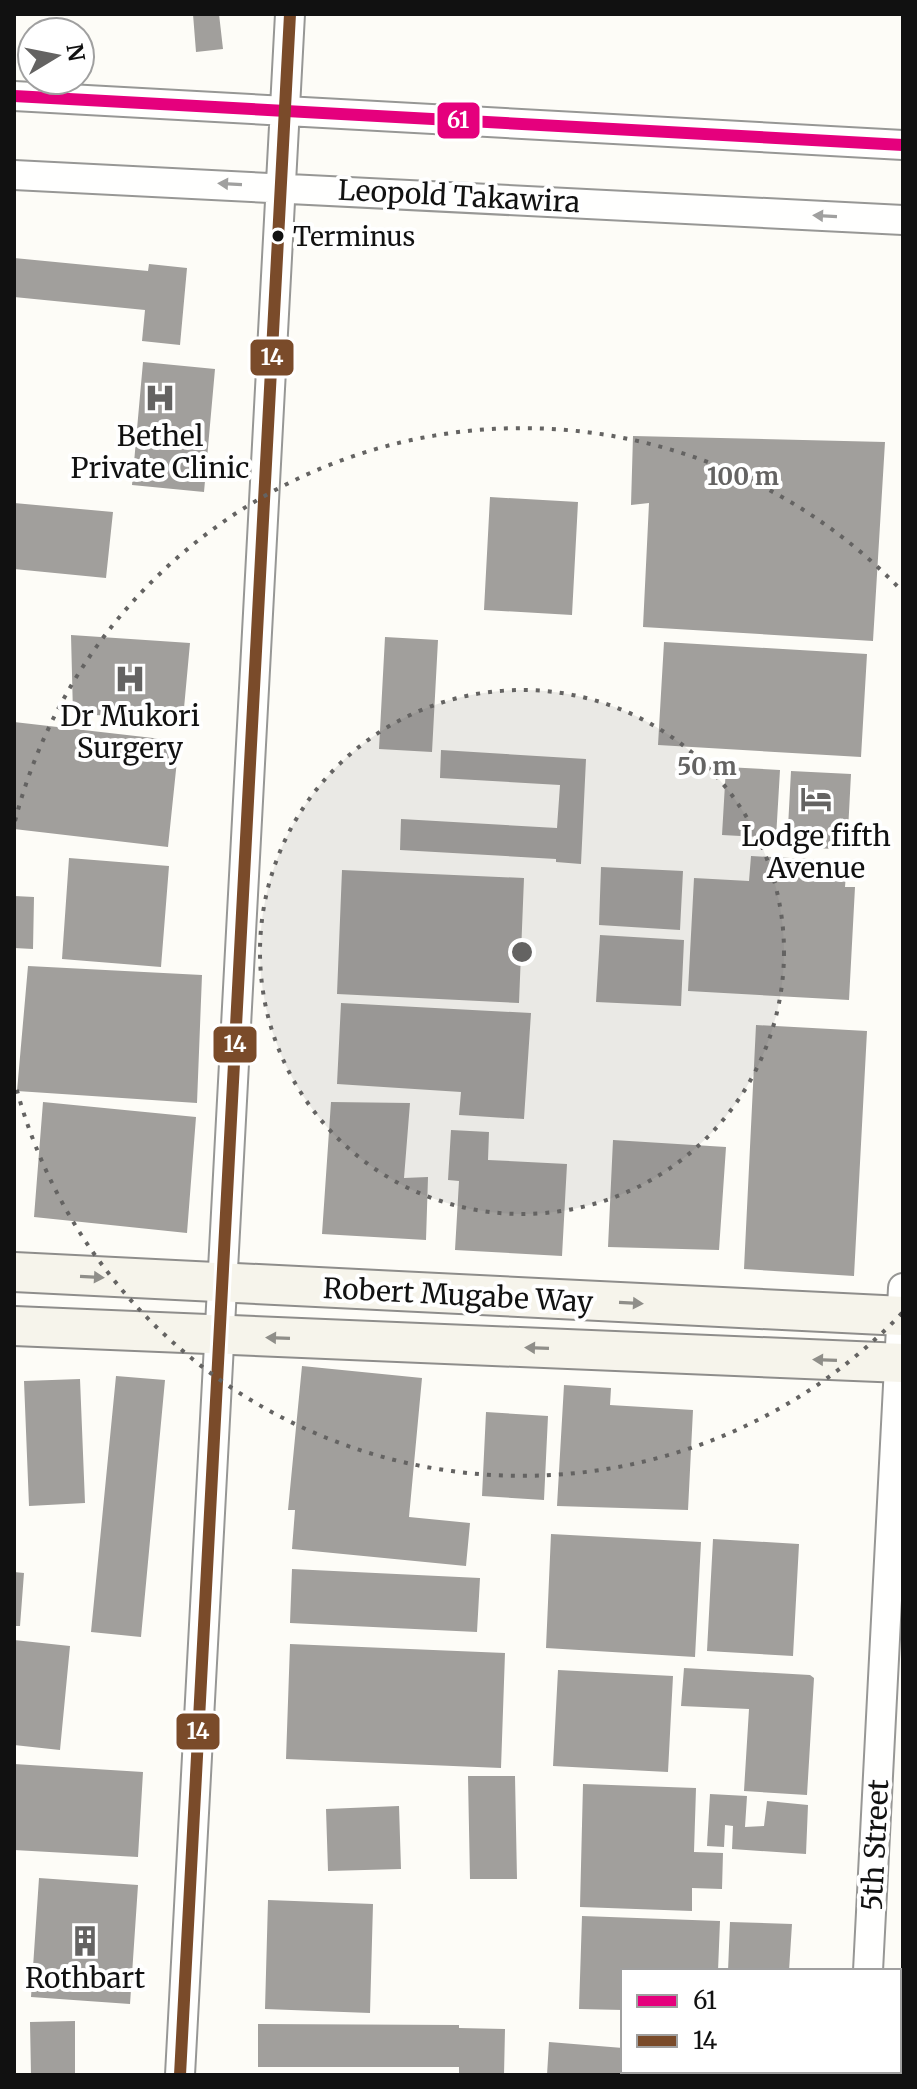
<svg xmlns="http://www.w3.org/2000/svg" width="917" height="2089" font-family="Merriweather,serif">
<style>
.building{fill:#a19f9c}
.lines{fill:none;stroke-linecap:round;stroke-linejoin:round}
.street-casing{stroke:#979795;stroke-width:32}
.secondary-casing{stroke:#8e8d8b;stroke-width:42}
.street{stroke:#fffffe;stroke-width:28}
.secondary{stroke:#f6f4eb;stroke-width:38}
.bus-1-casing{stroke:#fff;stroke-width:18}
.bus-2-casing{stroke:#fff;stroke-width:18}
.bus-1{stroke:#e5007d;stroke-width:12}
.bus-2{stroke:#7a4b2a;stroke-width:12}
.oneway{fill:#a0a09f}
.oneway2{fill:#8f8e89}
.ring{fill:none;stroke:#646362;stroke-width:4;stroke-dasharray:4 8}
.bus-dot{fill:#111;stroke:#fff;stroke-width:3}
.labels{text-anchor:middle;stroke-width:8;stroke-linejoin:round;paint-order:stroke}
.bus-label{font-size:26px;fill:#111;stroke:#fff;text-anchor:start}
.street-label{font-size:28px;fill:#111;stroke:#fff}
.poi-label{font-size:28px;fill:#111;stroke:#fff}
.centre{fill:#646362;stroke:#fff;stroke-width:4}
.ring-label{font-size:24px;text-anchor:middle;font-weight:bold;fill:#646362;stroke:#fff;stroke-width:8;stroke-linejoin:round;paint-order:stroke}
.line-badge{stroke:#fff;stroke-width:3}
.badge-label{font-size:22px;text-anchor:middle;font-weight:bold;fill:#fff}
</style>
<rect width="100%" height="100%" fill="#fdfcf7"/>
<path class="building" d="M193,14H219L223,49L196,52Z
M14,258L148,271L149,264L187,268L180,345L142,341L145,310L14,297Z
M143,362L215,369L204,492L132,485Z
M633,436L885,442L873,641L643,627L649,503L631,505Z
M490,497L578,502L572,615L484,610Z
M14,503L113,512L106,578L14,569Z
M71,635L190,643L183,719L73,714Z
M385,637L438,640L432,752L379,749Z
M664,642L867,654L861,757L658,745Z
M14,722L179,741L168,847L14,829Z
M441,750L586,759L581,864L556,862V859L400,850L401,819L557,828L560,785L440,778Z
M726,767L780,770L776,838L722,835Z
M791,771L851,774L847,850L787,846Z
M751,856L847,861L845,887H855L849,1000L688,991L694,878L749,881Z
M69,858L169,866L161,967L62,959Z
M601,867L683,871L680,930L599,925Z
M342,870L524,878L519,1003L337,994Z
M14,896L34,897L33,949L14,948Z
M600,935L684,940L681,1006L596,1002Z
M28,966L202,975L197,1103L17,1091Z
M341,1003L531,1013L524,1119L459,1115L461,1092L337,1084Z
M756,1025L867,1031L854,1276L744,1269Z
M43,1102L196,1117L187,1233L34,1217Z
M331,1102L410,1103L404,1178L428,1177L426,1240L322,1234Z
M451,1130L489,1132L488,1160L567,1164L562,1256L455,1250L459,1181L448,1180Z
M613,1140L726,1147L719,1250L608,1247Z
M302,1366L422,1378L409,1517L470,1523L466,1566L292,1549L295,1510H288Z
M116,1376L165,1380L141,1637L91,1632Z
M80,1379L85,1503L29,1506L24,1381Z
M564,1385L611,1388L610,1405L693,1410L688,1510L557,1506Z
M486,1412L548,1416L544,1500L482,1496Z
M551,1534L701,1542L695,1657L546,1648Z
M713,1539L799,1544L793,1656L707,1651Z
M292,1569L480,1578L477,1632L290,1623Z
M14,1572L24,1573L20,1626H14Z
M14,1640L70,1646L60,1750L14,1745Z
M290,1644L505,1653L501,1768L286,1759Z
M684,1668L810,1675L814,1678L807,1795L744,1791L749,1709L681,1706Z
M558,1670L673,1676L668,1772L553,1766Z
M14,1764L143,1772L138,1857L14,1850Z
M468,1776H515L517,1879H470Z
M583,1784L696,1788L694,1852L723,1853L722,1889L692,1888V1911L580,1907Z
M710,1794L747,1796L745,1827L764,1826L767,1801L808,1805L806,1854L732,1849L733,1826L725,1825L724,1847L707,1846Z
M399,1806L401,1869L328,1871L326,1809Z
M39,1878L138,1885L130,2004L31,1997Z
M268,1900L373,1904L370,2013L265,2009Z
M582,1916L720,1921L718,1971H623V2010L579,2009Z
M730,1922L792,1924L789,1971H728Z
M75,2021V2075H31L30,2022Z
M258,2024L459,2025V2028L505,2029L504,2075H459V2067H258Z
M549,2042L623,2048V2071H731V2075H547Z
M759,2071H802V2075H759Z"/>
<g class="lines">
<defs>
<path id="street" d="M14,96L903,145
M14,175L903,220
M868,1971L903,1288
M180,2075L290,14
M863,2075V2071"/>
<path id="secondary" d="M14,1272L903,1316
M14,1326L903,1363"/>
</defs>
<use href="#street" class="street-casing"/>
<use href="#secondary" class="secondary-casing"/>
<use href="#street" class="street"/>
<use href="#secondary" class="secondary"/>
<defs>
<path id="bus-1" d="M14,96L903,145"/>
<path id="bus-2" d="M180,2075L290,14"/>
</defs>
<use href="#bus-1" class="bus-1-casing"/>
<use href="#bus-2" class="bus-2-casing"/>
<use href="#bus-1" class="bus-1"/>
<use href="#bus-2" class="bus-2"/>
</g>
<defs><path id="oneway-solid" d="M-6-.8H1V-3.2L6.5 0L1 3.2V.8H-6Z" transform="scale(2)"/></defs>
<g class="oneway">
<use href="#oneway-solid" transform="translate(230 184) rotate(-177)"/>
<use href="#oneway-solid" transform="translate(825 216) rotate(-177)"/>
</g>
<g class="oneway2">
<use href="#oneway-solid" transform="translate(92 1277) rotate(3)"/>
<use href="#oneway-solid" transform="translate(631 1303) rotate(3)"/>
<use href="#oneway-solid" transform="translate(278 1338) rotate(-178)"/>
<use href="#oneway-solid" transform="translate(537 1348) rotate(-178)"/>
<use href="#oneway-solid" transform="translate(825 1360) rotate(-178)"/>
</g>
<circle cx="522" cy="952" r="262" fill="#646362" fill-opacity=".12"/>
<g class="ring">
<circle cx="522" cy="952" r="262"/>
<path d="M902 1313A524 524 0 0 1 15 1083M15 821A524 524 0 0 1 902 591"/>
</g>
<defs>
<symbol id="hospital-bare" viewBox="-9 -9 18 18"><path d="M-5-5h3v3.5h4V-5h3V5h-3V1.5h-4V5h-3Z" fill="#646362" stroke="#fff" stroke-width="2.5" paint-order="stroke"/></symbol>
<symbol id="hotel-bare" viewBox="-9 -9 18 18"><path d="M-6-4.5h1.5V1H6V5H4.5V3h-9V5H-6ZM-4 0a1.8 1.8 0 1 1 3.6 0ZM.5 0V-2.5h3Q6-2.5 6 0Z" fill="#646362" stroke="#fff" stroke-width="2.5" paint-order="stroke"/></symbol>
<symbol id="building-bare" viewBox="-9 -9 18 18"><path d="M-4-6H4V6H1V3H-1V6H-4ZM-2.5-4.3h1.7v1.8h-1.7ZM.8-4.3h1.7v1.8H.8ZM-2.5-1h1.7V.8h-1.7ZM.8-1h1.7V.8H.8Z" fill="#646362" stroke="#fff" stroke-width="2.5" paint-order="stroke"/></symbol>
</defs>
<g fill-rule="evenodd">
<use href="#hospital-bare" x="138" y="376" width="44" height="44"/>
<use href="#hospital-bare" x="108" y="657" width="44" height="44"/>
<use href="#hotel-bare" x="794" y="777" width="44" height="44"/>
<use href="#building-bare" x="63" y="1919" width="44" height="44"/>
</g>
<circle class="bus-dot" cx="278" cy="236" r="7"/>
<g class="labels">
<g class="bus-label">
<text x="293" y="246">Terminus</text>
</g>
<g class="street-label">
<text transform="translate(459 196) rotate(3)" y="10">Leopold Takawira</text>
<text transform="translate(458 1295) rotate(3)" y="10">Robert Mugabe Way</text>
<text transform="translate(875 1845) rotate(-87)" y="10">5th Street</text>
</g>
<g class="poi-label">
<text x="160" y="446">Bethel<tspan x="160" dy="32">Private Clinic</tspan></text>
<text x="130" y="726">Dr Mukori<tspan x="130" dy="32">Surgery</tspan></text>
<text x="816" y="846">Lodge fifth<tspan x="816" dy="32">Avenue</tspan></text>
<text x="85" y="1988">Rothbart</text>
</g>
</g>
<circle cx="522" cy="952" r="12" class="centre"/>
<g class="ring-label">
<text x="743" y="485">100 m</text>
<text x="707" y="775">50 m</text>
</g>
<g class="line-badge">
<rect x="436" y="101" width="45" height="39" rx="8" fill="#e5007d"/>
<rect x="249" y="338" width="46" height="39" rx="8" fill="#7a4b2a"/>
<rect x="212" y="1025" width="46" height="39" rx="8" fill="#7a4b2a"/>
<rect x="175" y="1712" width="46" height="39" rx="8" fill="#7a4b2a"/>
</g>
<g class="badge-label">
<text x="458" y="128">61</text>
<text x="272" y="365">14</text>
<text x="235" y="1052">14</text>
<text x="198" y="1739">14</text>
</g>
<rect width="917" height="2089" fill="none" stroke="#111111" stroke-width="32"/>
<rect x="621" y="1969" width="280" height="104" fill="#ffffff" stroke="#a0a0a0" stroke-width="2"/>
<rect x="637" y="1995" width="40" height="12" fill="#e5007d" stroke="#a0a0a0" stroke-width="2"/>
<text x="693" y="2009" font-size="24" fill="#111111">61</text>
<rect x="637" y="2035" width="40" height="12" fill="#7a4b2a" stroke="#a0a0a0" stroke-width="2"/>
<text x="693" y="2049" font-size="24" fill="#111111">14</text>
<g transform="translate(56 56) rotate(80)"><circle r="38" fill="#ffffff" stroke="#a0a0a0" stroke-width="2"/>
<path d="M0-6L14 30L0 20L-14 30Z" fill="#646362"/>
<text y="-12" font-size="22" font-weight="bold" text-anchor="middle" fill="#111111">N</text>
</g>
</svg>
